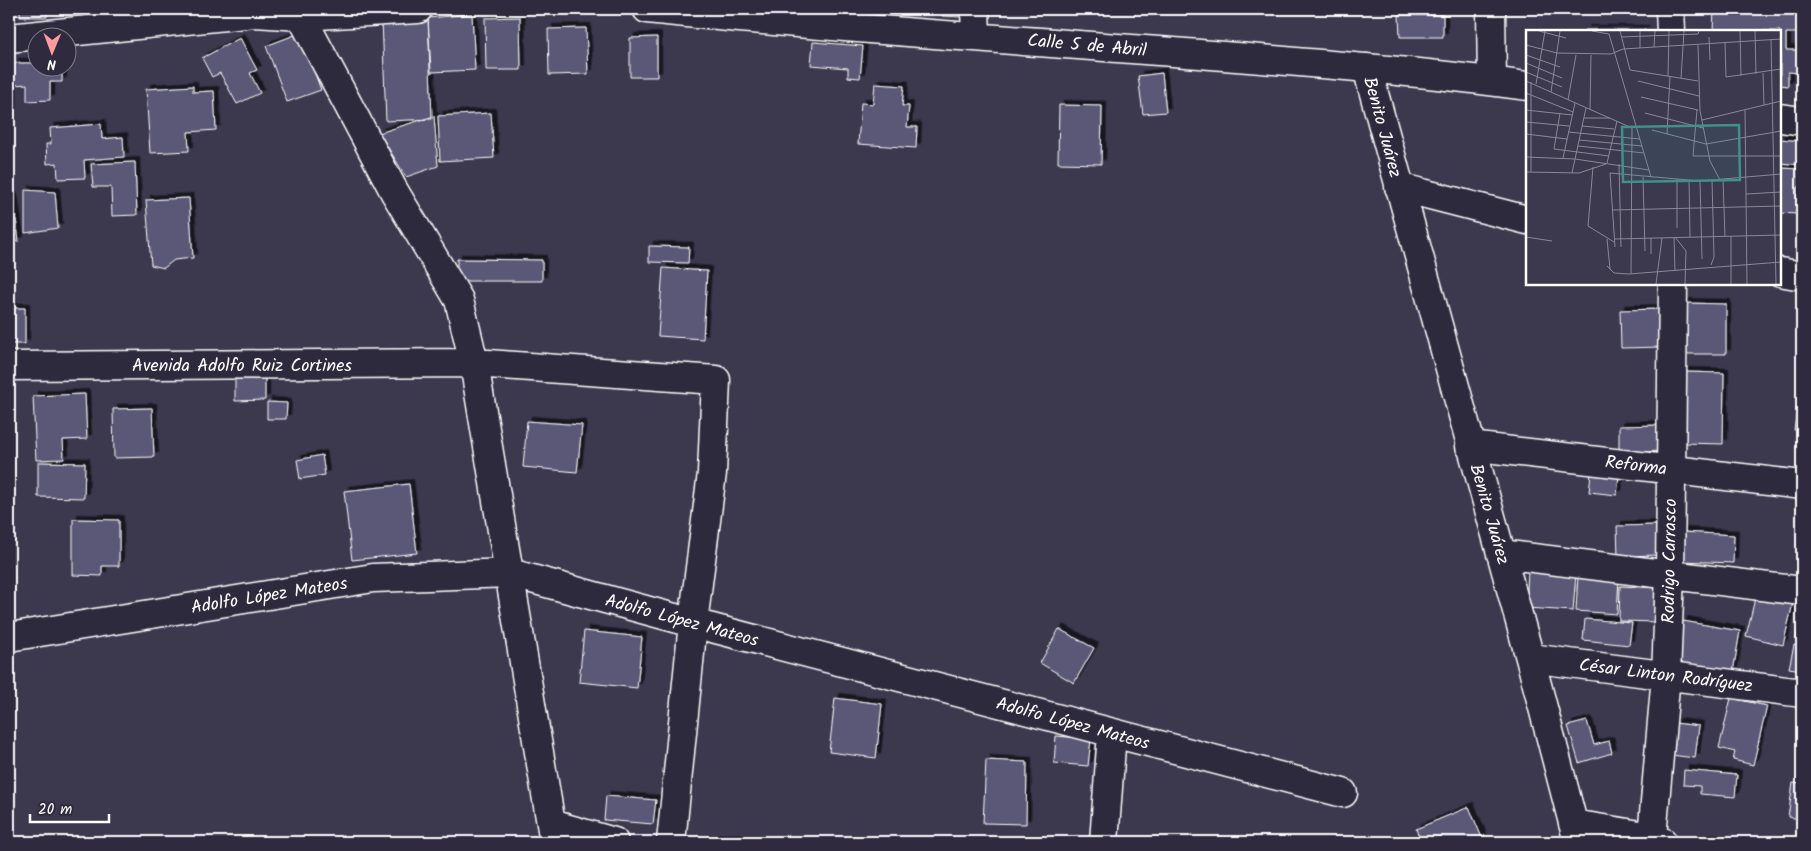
<svg xmlns="http://www.w3.org/2000/svg" width="1811" height="851" font-family="Kalam,sans-serif">
<style>
.building{fill:#5a5976;stroke:#fff;filter:url(#shadow)}
.lines{fill:none;stroke-linecap:round;stroke-linejoin:round}
.minor-casing{stroke:#fff;stroke-width:31}
.minor{stroke:#2f2a3d;stroke-width:28}
.labels{text-anchor:middle;stroke-width:5;stroke-linejoin:round;paint-order:stroke}
.street-label{font-size:18px;fill:#fff;stroke:#2f2a3d}
.inset-road{fill:none;stroke:#8a8895;stroke-width:1}
.view{fill:#3f918b;fill-opacity:0.15;stroke:#3f918b;stroke-width:2.5}
.inset-edge{fill:none;stroke:#fff;stroke-width:2.5}
</style>
<defs>
<filter id="shadow"><feDropShadow dx="4.5" dy="-4.5" stdDeviation="0" flood-color="#0009"/></filter>
</defs>
<rect width="100%" height="100%" fill="#3c384e"/>
<filter id="ink" filterUnits="userSpaceOnUse"><feTurbulence type="fractalNoise" baseFrequency=".02" numOctaves="2"/><feDisplacementMap in="SourceGraphic" scale="10" xChannelSelector="R" yChannelSelector="G"/><feConvolveMatrix kernelMatrix="1 2 1 2 8 2 1 2 1" color-interpolation-filters="sRGB"/></filter>
<g filter="url(#ink)">
<path class="building" d="M20,9H47V17H20Z
M873,9H923V14L873,12Z
M942,9H963L962,17L942,16Z
M1601,9H1643V14H1601Z
M1714,9H1802V33H1786V50H1802V73L1788,72V86L1780,85V31H1713Z
M472,14L475,70L431,72L428,18Z
M1399,15H1443V37H1400Z
M520,17L521,70H486L485,18Z
M428,18L432,119L386,121L382,20Z
M586,28L588,74L549,75L548,29Z
M1585,30H1645V31H1585Z
M300,33L321,90L287,102L266,46Z
M657,37V77H630V38Z
M240,38L257,70L250,73L260,93L237,104L220,73L212,77L202,58Z
M813,42L863,46L860,78L848,77V68L811,65Z
M14,63H38V68H62V82H50V100L27,101V84L14,85Z
M1162,73L1166,112L1143,114L1138,76Z
M875,84L904,86L902,106H909L907,127H917L916,148L858,144L861,103L873,104Z
M193,86V92L214,91L216,130L188,132L189,151L150,153L146,89Z
M1059,105L1102,106L1101,164L1058,163Z
M491,113L494,158L440,161L438,116Z
M434,116L438,166L406,177L379,133Z
M101,124L102,139L123,137L124,157L84,160L85,178L58,179L57,163L47,164L46,144H51L50,128Z
M1780,139L1802,141V165L1780,163Z
M135,162L137,215L112,216L111,187H93L91,164Z
M1780,168L1802,169V187H1798L1797,214L1780,213Z
M25,190L55,192L58,228L25,233Z
M9,198H13L19,241L9,242Z
M189,198L193,258L174,260L164,268L151,265L146,200Z
M649,246L689,247L688,263L649,262Z
M457,259L542,260V281H457Z
M663,268L707,271L703,339L658,336Z
M1685,303L1726,304V354H1685Z
M9,308H25V344H9Z
M1662,309L1663,347L1621,348L1620,310Z
M1684,372L1724,373L1723,444L1683,443Z
M265,378V400L235,401V379Z
M1799,393H1802V430H1794Z
M85,394L87,439L63,440L64,459L36,460L33,396Z
M267,402L287,403L286,419H267Z
M152,408L154,457L114,458L113,409Z
M527,421L582,425L577,472L523,467Z
M1662,425V451L1619,453V426Z
M322,455L325,475L300,479L297,460Z
M38,462L85,463L84,498L38,497Z
M1591,473L1619,475L1617,495L1589,492Z
M409,484L417,553L352,560L344,491Z
M73,519L119,520V566H102V576L73,575Z
M1660,525L1661,555L1618,556L1617,526Z
M1682,532L1734,535L1733,563L1681,561Z
M1528,571L1576,574L1573,611L1526,608Z
M1578,574L1619,576L1617,614L1576,611Z
M1620,586L1660,588L1659,622L1619,621Z
M1757,590L1794,599L1783,645L1746,636Z
M1802,609V641L1796,639Z
M1585,619L1632,623L1629,645L1583,640Z
M1683,621L1740,631L1733,672L1677,663Z
M1059,629L1094,648L1074,683L1040,663Z
M584,631L642,637L637,688L579,682Z
M1794,645L1802,646V670L1789,668Z
M835,698L882,704L876,758L829,752Z
M1731,698L1767,706L1753,765L1733,760L1735,752L1719,748Z
M1587,721L1594,745L1609,741L1612,753L1579,763L1568,726Z
M1675,723L1699,726L1695,758L1671,755Z
M1056,736L1091,739L1088,766L1054,763Z
M986,760L1027,762L1026,824L983,823Z
M1684,770L1737,775L1735,797L1700,794V786L1683,785Z
M1793,783L1802,784V819L1788,817Z
M606,796L656,800L653,824L604,820Z
M1469,807L1482,838L1471,842H1421L1416,829Z"/>
<g class="lines">
<defs>
<path id="minor" d="M647,9C831,28 1016,40 1200,54C1309,63 1419,71 1527,86
M975,9L976,36
M1491,9L1492,81
M1670,9L1671,31
M301,16L394,191L459,300L474,363L554,842
M9,38L255,13L301,16L418,9
M1367,68L1530,658L1578,842
M1780,118L1802,121
M1399,187L1527,220
M1780,272L1802,276
M9,366L474,363L716,380L712,473L693,623L671,842
M1470,446L1802,485
M1501,554L1802,591
M9,637L373,578L510,573L693,623L1343,793
M1530,658L1802,693
M551,824L614,842
M1573,824L1652,837L1663,842
M1652,837L1666,675L1670,575L1673,284
M1104,842L1112,733"/>
</defs>
<use href="#minor" class="minor-casing"/>
<use href="#minor" class="minor"/>
</g>
</g>
<g class="labels">
<g class="street-label">
<text transform="translate(1087 45) rotate(5)" y="6">Calle 5 de Abril</text>
<text transform="translate(1383 127) rotate(75)" y="6">Benito Juárez</text>
<text x="242" y="371">Avenida Adolfo Ruiz Cortines</text>
<text transform="translate(1636 465) rotate(7)" y="6">Reforma</text>
<text transform="translate(1490 514) rotate(74)" y="6">Benito Juárez</text>
<text transform="translate(1669 561) rotate(-89)" y="6">Rodrigo Carrasco</text>
<text transform="translate(269 595) rotate(-9)" y="6">Adolfo López Mateos</text>
<text transform="translate(682 620) rotate(15)" y="6">Adolfo López Mateos</text>
<text transform="translate(1666 675) rotate(7)" y="6">César Linton Rodríguez</text>
<text transform="translate(1073 723) rotate(15)" y="6">Adolfo López Mateos</text>
</g>
</g>
<g transform="translate(1526 30)">
<rect width="255" height="255" fill="#3c384e"/>
<path class="inset-road" d="M13,1L40,8M66,1L83,4L125,147M94,1L104,40L172,51M214,1L215,46M229,1L230,44M95,7L172,4L173,1M183,7L184,30M245,9L250,254M199,13L200,47L255,39M0,15L31,23L85,24L97,19L255,9M172,15L174,81L184,131L194,150M128,17L129,1M114,18V1M0,25L34,37M0,33L36,48M0,42L36,57M237,43L238,75M142,46L143,1M155,48L158,1M0,51L106,98M112,51L173,66M5,52V142M10,54L19,1M25,62L34,1M0,63L47,82M115,67L172,80M42,70L50,25M0,80L46,85M64,80L65,25M171,80L167,126H255M219,80L221,254M34,83L28,119L83,126M119,83L177,98M58,88H84M176,90L255,71M0,92L43,96M56,96L88,99M126,100L180,114L255,101M42,102L114,109M0,104L41,109M141,104L144,46M53,110L116,116M52,116L118,123M0,127L49,129L123,140M37,128L49,73M81,133L91,91M93,134L95,217M67,137L62,196L88,212M0,142L53,143L80,134M46,143L60,78M117,147L119,221M151,149V198M163,150L164,207M197,150L199,206M174,151L176,229M220,164L255,162M87,180L255,176M205,206V254M0,207L26,211M148,207L149,241M149,207L160,221L159,254M125,208V224M81,209L84,239M89,209L255,205M89,217L84,143L174,151L255,144M185,235L188,227L186,150M81,236L88,243L103,244L255,232M105,244L106,98M130,254L136,208"/>
<path class="view" d="M213,95L214,150L97,152L96,97Z"/>
<rect width="255" height="255" class="inset-edge"/>
</g>
<rect width="1811" height="851" fill="none" stroke="#2f2a3d" stroke-width="30"/>
<rect x="15" y="15" width="1781" height="821" fill="none" stroke="#fff" stroke-width="2" filter="url(#ink)"/>
<g transform="translate(52 52) rotate(181)"><circle r="24" fill="#2f2a3d" stroke="#827f8b"/>
<path d="M0-4L9 19L0 12L-9 19Z" fill="#ff9aa2"/>
<text y="-8" font-size="14" font-weight="bold" text-anchor="middle" fill="#ffffff">N</text>
</g>
<path d="M30 814v8h79v-8" fill="none" stroke="#ffffff" stroke-width="2.5"/>
<text x="38" y="814" font-size="15" fill="#ffffff" stroke="#2f2a3d" stroke-width="4" paint-order="stroke">20 m</text>
</svg>
